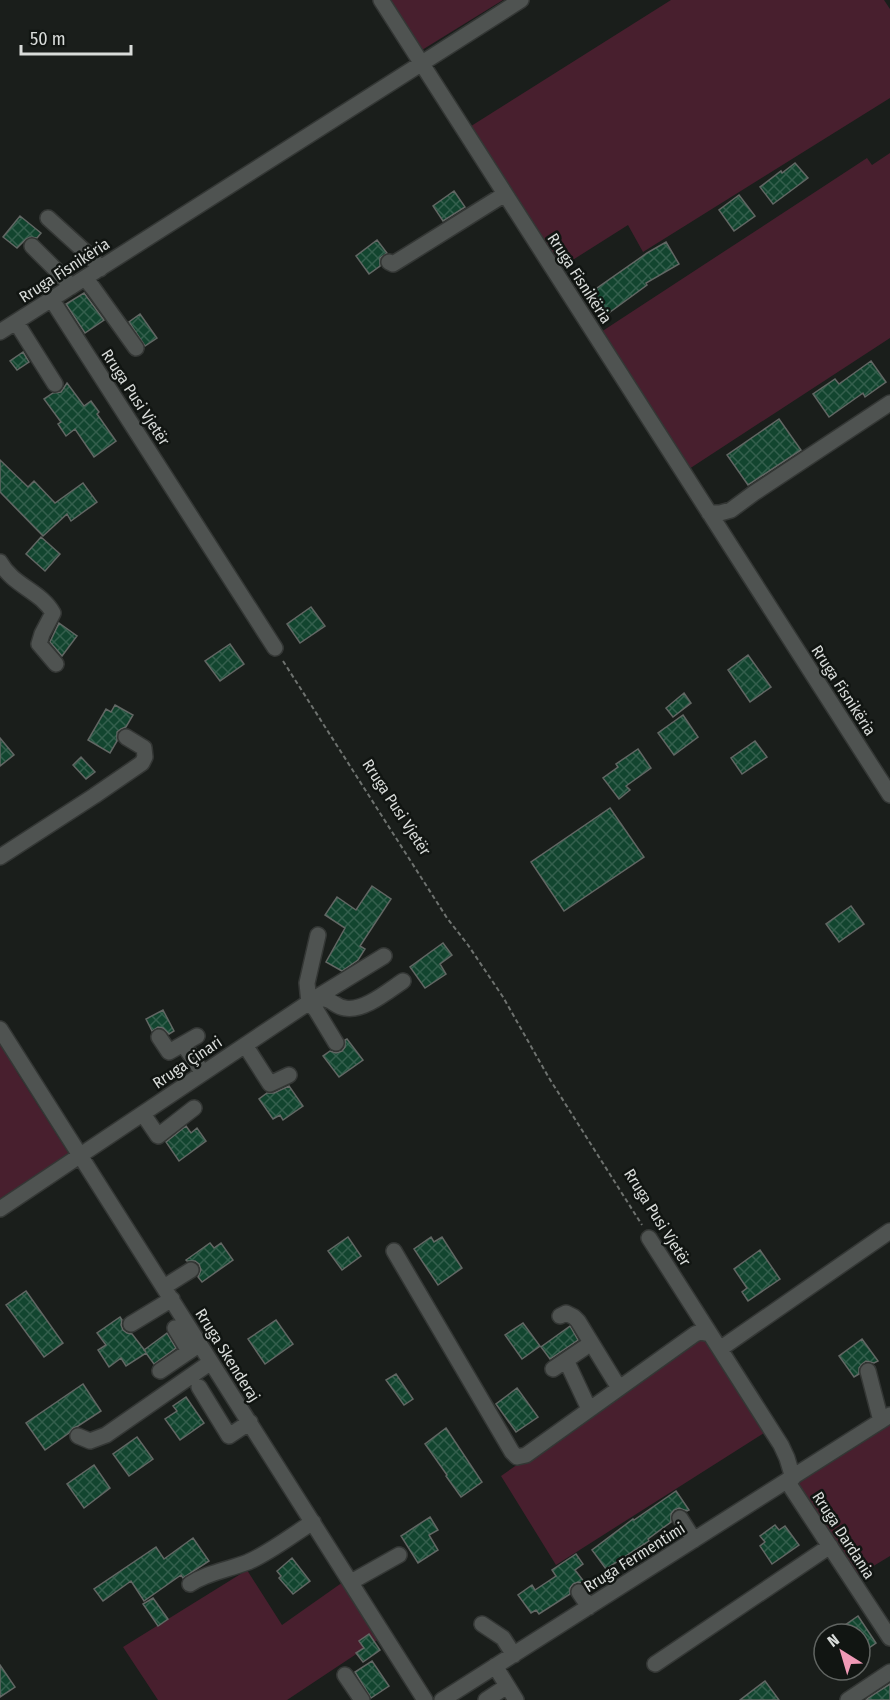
<svg xmlns="http://www.w3.org/2000/svg" width="890" height="1700" font-family="'Fira Sans Condensed',sans-serif">
<style>
.grass{fill:#481f2e}
.building{fill:url(#building-cross-hatch);stroke:#626764;stroke-width:1.5}
.lines{fill:none;stroke-linecap:round;stroke-linejoin:round}
.minor-casing{stroke:#343735;stroke-width:18}
.path{stroke:#6e726f;stroke-width:2;stroke-dasharray:4.5 3;stroke-linecap:butt}
.minor{stroke:#4f5351;stroke-width:15}
.labels{text-anchor:middle;stroke-width:5;stroke-linejoin:round;paint-order:stroke}
.street-label{font-size:16px;fill:#d9dcda;stroke:#111512}
</style>
<defs>
<pattern id="building-cross-hatch" width="8" height="8" patternUnits="userSpaceOnUse" patternTransform="scale(1.5)"><rect width="8" height="8" fill="#12452f"/><path d="M0 0l8 8M0 8l8-8" fill="none" stroke="#345f4d"/></pattern>
</defs>
<rect width="100%" height="100%" fill="#1a1e1b"/>
<path class="grass" d="M391,0H503L422,50Z
M671,0H884L890,9V98L643,252L628,225L560,268L468,128Z
M890,153V338L689,469L601,332L867,158L872,165Z
M0,1041L18,1074L71,1157L0,1203Z
M704,1338L767,1431L556,1565L501,1476L694,1341Z
M890,1420V1556L857,1576L795,1482Z
M247,1570L282,1625L343,1582L379,1639L287,1700H158L123,1647Z"/>
<path class="building" d="M795,163L808,178L773,204L760,187L781,171L782,173Z
M454,191L465,207L443,221L433,206Z
M739,195L755,216L734,231L719,210Z
M20,216L41,233L37,238L30,237L26,239L17,248L3,237Z
M377,240L387,253L380,258V266L369,274L356,256Z
M666,242L679,264L646,283L647,285L606,315L590,293L647,253Z
M84,293L104,320L85,333L66,304Z
M140,314L157,338L145,346L129,322Z
M23,352L29,362L17,370L10,361Z
M871,361L886,382L865,397L863,393L829,417L813,394L835,379L839,384Z
M67,383L84,406L91,401L99,412L97,414L116,441L94,457L75,429L66,436L58,424L61,422L44,399L53,393L61,392Z
M779,419L801,450L748,485L727,455Z
M0,460L28,487L34,481L55,503L83,483L97,502L71,521L67,514L43,536L0,492Z
M41,537L60,554L45,571L26,554Z
M311,607L325,626L300,643L287,624Z
M59,623L77,636L62,656L50,642Z
M230,644L244,664L220,681L205,661Z
M748,655L771,687L750,702L728,670Z
M684,693L691,703L673,717L666,708Z
M115,705L133,715L126,727L121,729L117,732V741L110,753L88,740L106,709L111,712Z
M683,715L698,737L674,755L658,733Z
M0,738L14,755L0,766Z
M755,741L767,757L742,774L731,758Z
M638,749L651,768L626,786L630,790L619,799L603,778L618,767L616,764Z
M81,757L95,772L86,779L73,765Z
M610,808L644,857L564,911L531,862Z
M372,886L391,899L360,946L365,949L358,960L342,971L326,962L345,928L325,915L337,897L356,910Z
M851,906L864,924L839,942L826,924Z
M443,943L452,955L440,964L446,974L425,988L410,967Z
M163,1010L174,1031L169,1034L163,1028L158,1027L152,1031L146,1019Z
M347,1039L363,1060L339,1077L323,1056L330,1051L336,1053L342,1051L345,1047V1040Z
M289,1086L303,1106L283,1120L280,1115L273,1119L259,1099L267,1093H274Z
M186,1126L191,1133L197,1128L206,1141L179,1161L166,1142Z
M348,1237L361,1256L342,1270L328,1251Z
M431,1237L434,1242L442,1237L462,1268L438,1285L414,1249Z
M210,1243L214,1248L221,1243L233,1260L202,1282L198,1277L201,1270L199,1264L195,1261H187L186,1260Z
M760,1250L780,1279L748,1301L742,1292L747,1288L734,1269Z
M26,1291L63,1343L44,1357L6,1305Z
M120,1317L122,1320L121,1325L123,1330L127,1333L132,1334L146,1352L144,1350L167,1333L176,1348L154,1364L146,1353L126,1366L121,1358L109,1367L98,1350L106,1345L97,1333Z
M276,1320L293,1344L265,1364L248,1339Z
M523,1323L540,1346L522,1359L505,1335Z
M570,1326L578,1340L550,1359L541,1347Z
M862,1339L878,1361L874,1363L866,1361L862,1364L859,1368V1374L854,1377L839,1356Z
M396,1374L413,1399L404,1405L386,1380Z
M83,1384L101,1411L78,1426L73,1428L69,1433L45,1450L26,1423Z
M517,1388L538,1417L516,1432L496,1404Z
M186,1397L204,1423L180,1440L165,1419L177,1411L173,1406Z
M446,1428L482,1482L461,1497L446,1476L447,1475L425,1444Z
M137,1437L153,1459L129,1476L113,1454Z
M94,1465L110,1488L84,1508L67,1484Z
M676,1491L689,1510L687,1511L679,1508L674,1510L671,1514V1522L648,1539L649,1541L606,1569L592,1550L633,1519L634,1520Z
M430,1517L438,1530L429,1535L438,1550L418,1563L401,1536Z
M775,1525L779,1530L785,1526L799,1545L772,1564L760,1546L765,1542L760,1536Z
M193,1538L209,1561L183,1578L181,1575L144,1601L131,1581L103,1601L94,1589L156,1547L164,1559Z
M576,1554L583,1564L575,1570L585,1583L578,1582L573,1584L570,1588V1594L539,1614L536,1610L531,1613L518,1595L532,1585L535,1590L556,1576L552,1570Z
M292,1558L310,1581L293,1594L279,1578L281,1576L277,1571Z
M153,1598L168,1619L158,1626L143,1604Z
M858,1616L876,1643L860,1654V1634H832Z
M369,1634L380,1650L363,1662L356,1653L364,1648L359,1641Z
M372,1661L389,1686L371,1698L355,1672Z
M0,1665L15,1687L0,1697Z
M765,1681L779,1700H740Z
M890,1684V1700H866L868,1698Z"/>
<g class="lines">
<defs>
<path id="minor" d="M381,0L890,795
M48,218L92,258L100,269
M32,246L63,277L71,287
M389,262L393,264L505,194
M85,278L93,288L136,348
M52,300L275,648
M16,322L55,384
M0,332L521,0
M709,513H720L731,510L754,493L890,403
M0,562C13,586 41,591 53,613L42,634L39,644L56,664
M0,857L94,796L142,763L145,757L144,748L126,737
M318,935L307,983L309,1003L316,1010L336,1043
M314,999C318,999 324,998 328,1000C334,1002 337,1007 345,1008C363,1012 388,991 403,981
M0,1029L425,1700
M159,1037L169,1052L197,1036
M183,1044L203,1073
M245,1045L270,1084L289,1075
M143,1114L158,1136L194,1108
M0,1209L314,999L384,956
M649,1238L781,1445L787,1458L793,1478
M394,1251L512,1452L517,1457L526,1455L695,1334L700,1332L710,1334
M164,1287L191,1270
M560,1316L566,1313L574,1317L578,1321L619,1388
M131,1324L172,1299
M175,1328L189,1351
M720,1349L890,1231
M566,1360L589,1409
M553,1369L584,1348
M160,1371L200,1344
M868,1371L881,1421
M199,1387L229,1436L250,1422
M78,1436L90,1441L106,1435L211,1362
M787,1481L890,1638
M680,1518L694,1540
M351,1582L399,1555
M190,1584C208,1572 228,1570 248,1562C271,1552 292,1535 313,1522
M579,1592L589,1607
M482,1624L503,1638L514,1655
M655,1664L830,1546
M495,1666L516,1700
M345,1675L362,1700
M442,1700L890,1415
M486,1700L507,1686
M848,1700L890,1672"/>
</defs>
<use href="#minor" class="minor-casing"/>
<path class="path" d="M283,661L447,918L468,945L503,997L549,1078L642,1225"/>
<use href="#minor" class="minor"/>
</g>
<g class="labels">
<g class="street-label">
<text transform="translate(64 270) rotate(-33)" y="6">Rruga Fisnikëria</text>
<text transform="translate(580 278) rotate(57)" y="6">Rruga Fisnikëria</text>
<text transform="translate(136 397) rotate(57)" y="6">Rruga Pusi Vjetër</text>
<text transform="translate(844 690) rotate(57)" y="6">Rruga Fisnikëria</text>
<text transform="translate(397 807) rotate(57)" y="6">Rruga Pusi Vjetër</text>
<text transform="translate(187 1062) rotate(-34)" y="6">Rruga Çinari</text>
<text transform="translate(658 1217) rotate(58)" y="6">Rruga Pusi Vjetër</text>
<text transform="translate(228 1355) rotate(58)" y="6">Rruga Skenderaj</text>
<text transform="translate(844 1535) rotate(57)" y="6">Rruga Dardania</text>
<text transform="translate(634 1557) rotate(-32)" y="6">Rruga Fermentimi</text>
</g>
</g>
<g transform="translate(842 1652) rotate(323)"><circle r="28" fill="#111512" stroke="#616562" stroke-width="1.5"/>
<path d="M0-4.5L10 22L0 15L-10 22Z" fill="#f09ab6"/>
<text y="-9" font-size="16" font-weight="bold" text-anchor="middle" fill="#d9dcda">N</text>
</g>
<path d="M21 45v9h110v-9" fill="none" stroke="#d9dcda" stroke-width="3"/>
<text x="30" y="45" font-size="18" fill="#d9dcda" stroke="#111512" stroke-width="4.5" paint-order="stroke">50 m</text>
</svg>
